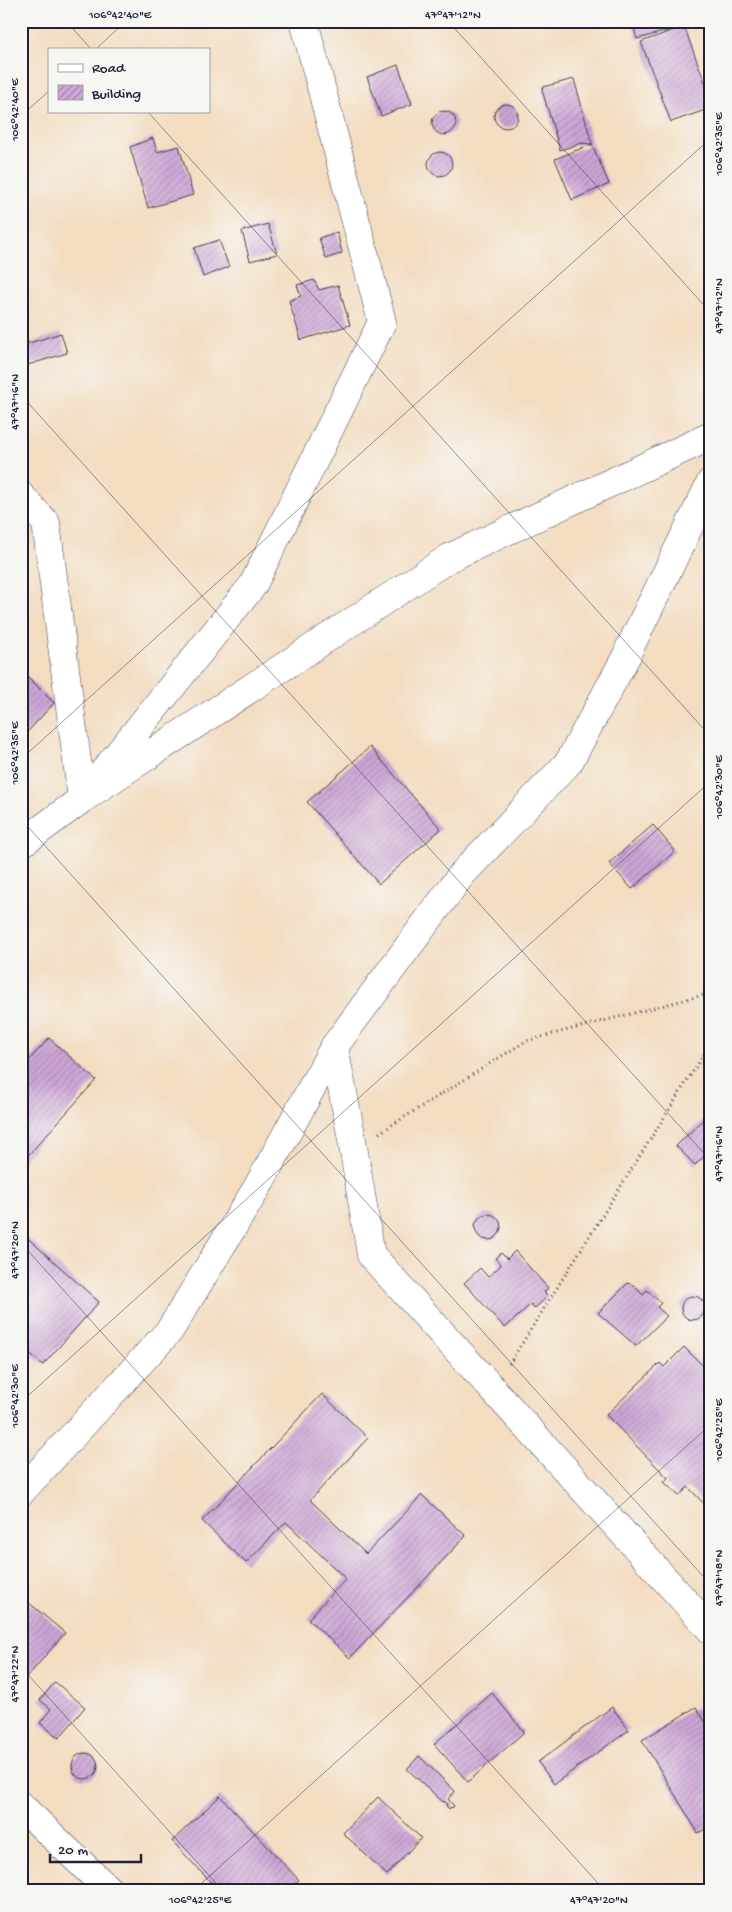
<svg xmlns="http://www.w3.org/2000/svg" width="732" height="1912" font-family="'Gochi Hand',sans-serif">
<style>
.building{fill:url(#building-hatch)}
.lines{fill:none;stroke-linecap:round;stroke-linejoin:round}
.street-casing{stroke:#413e4f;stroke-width:29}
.path{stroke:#413e4f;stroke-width:3;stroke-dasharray:1 4;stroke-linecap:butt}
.street{stroke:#fff;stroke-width:28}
.ticks{fill:none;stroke:#22223b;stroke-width:1;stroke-opacity:0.45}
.neatline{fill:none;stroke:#22223b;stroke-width:2}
.ticks-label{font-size:12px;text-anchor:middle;fill:#22223b}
</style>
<defs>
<pattern id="building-hatch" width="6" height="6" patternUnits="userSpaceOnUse" patternTransform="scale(1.25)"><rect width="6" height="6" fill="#cda5d6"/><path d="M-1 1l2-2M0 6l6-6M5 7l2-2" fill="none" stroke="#a686af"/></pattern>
</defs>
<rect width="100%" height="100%" fill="#f6f6f2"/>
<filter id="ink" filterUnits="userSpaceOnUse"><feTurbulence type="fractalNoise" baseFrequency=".02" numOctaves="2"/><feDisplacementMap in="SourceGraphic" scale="10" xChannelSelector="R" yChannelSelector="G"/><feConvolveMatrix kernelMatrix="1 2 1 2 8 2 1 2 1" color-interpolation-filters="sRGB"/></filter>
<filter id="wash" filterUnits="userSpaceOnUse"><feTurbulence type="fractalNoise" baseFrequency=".0096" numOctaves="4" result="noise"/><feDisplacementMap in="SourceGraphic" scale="20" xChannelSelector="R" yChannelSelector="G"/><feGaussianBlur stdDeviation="1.12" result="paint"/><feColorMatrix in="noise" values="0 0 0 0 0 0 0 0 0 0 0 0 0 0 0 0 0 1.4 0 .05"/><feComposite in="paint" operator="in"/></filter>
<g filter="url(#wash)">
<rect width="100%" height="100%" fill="#f3dcbf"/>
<g id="blocks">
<path class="building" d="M632,21H682L711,99V108L671,122L641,42L682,27L637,39Z
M398,65L412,104L381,116L367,77Z
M574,79L592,144L578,143L579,144L560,150L542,90L543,87Z
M494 116a12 12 0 1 1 24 0a12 12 0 1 1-24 0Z
M432 123a12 12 0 1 1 24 0a12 12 0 1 1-24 0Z
M153,138L157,152L179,146L193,195L148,208L130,147Z
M592,144L609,184L572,200L555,159Z
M428 164a12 12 0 1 1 24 0a12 12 0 1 1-24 0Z
M268,224L277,254L250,261L242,231Z
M337,232L342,253L326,259L319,238Z
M219,240L229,267L203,277L194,248Z
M314,280L319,290L338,285L350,325L301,340L289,301L301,296L297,285Z
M61,333L67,353L21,367V341L23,345Z
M21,670L54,703L21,739Z
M370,747L441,829L379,884L307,802Z
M653,825L675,851L632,889L609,863Z
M49,1038L96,1080L21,1163V1069Z
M711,1112V1150L695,1165L676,1146Z
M475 1227a13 13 0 1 1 26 0a13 13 0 1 1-26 0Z
M21,1232L99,1302L43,1365L21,1345Z
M515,1251L548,1288L544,1292L548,1296L534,1309L531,1304L505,1328L464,1283L480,1268L488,1277L501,1265L495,1258L501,1253L507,1259Z
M628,1283L634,1286L643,1295L647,1290L661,1303L657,1307L667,1316L636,1346L598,1313Z
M681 1308a12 12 0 1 1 24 0a12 12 0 1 1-24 0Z
M684,1347L708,1371L711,1368V1511L688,1487L679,1496L664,1482L668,1478L606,1415L660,1363L664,1367Z
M322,1394L368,1438L310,1500L366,1554L422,1495L466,1536L350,1658L308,1619L346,1579L286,1522L246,1563L202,1521Z
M21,1596L65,1633L21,1684Z
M55,1682L85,1707L59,1738L40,1723L51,1709L40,1700Z
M492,1693L524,1732L468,1782L434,1744Z
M612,1707L629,1730L554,1784L538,1762Z
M696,1707L711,1731V1826L698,1833L642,1740Z
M72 1766a13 13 0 1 1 26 0a13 13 0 1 1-26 0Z
M419,1756L455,1791L448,1799L454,1806L452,1808L451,1807L449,1809L446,1805L447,1804L444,1801L443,1802L407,1769Z
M220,1796L299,1880L287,1891H219L172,1841Z
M378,1797L421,1838L387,1875L343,1833Z"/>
</g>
</g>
<g filter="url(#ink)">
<use href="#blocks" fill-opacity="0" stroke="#413e4f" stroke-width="1"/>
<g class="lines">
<defs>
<path id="street" d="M21,496L46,523L82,799
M82,799L253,585L382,322L304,21
M21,844L82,799L449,558L711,436
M334,1047L351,1134L371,1255L711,1630
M21,1492L170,1330L258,1186L334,1047L462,874L569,762L627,655L629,649L711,482
M21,1806L110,1891"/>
</defs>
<use href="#street" class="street-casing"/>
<path class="path" d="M379,1133L526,1041L711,993
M509,1364L711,1043"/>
<use href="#street" class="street"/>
</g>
</g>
<path class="ticks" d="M66,21L91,49M448,21L711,313M96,49L126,21M147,111L711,737M21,116L49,91M21,395L711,1161M21,759L711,138M21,819L711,1585M21,1243L605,1891M21,1402L711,781M21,1667L223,1891M193,1891L711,1424"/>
<rect width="732" height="1912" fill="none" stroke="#f6f6f2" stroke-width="55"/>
<rect x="48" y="48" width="162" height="65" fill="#f6f6f2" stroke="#a1a1a9"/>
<rect x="58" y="64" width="25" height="8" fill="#ffffff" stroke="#a1a1a9"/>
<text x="92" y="72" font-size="15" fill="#22223b">Road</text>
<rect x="58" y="85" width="25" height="15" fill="url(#building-hatch)" stroke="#a1a1a9"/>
<text x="92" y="98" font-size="15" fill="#22223b">Building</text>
<path d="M50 1854v8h91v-8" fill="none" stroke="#22223b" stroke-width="2.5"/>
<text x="58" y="1854" font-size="15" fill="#22223b" stroke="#f6f6f2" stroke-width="4" paint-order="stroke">20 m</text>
<rect x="28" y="28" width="676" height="1856" class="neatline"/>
<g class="ticks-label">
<text x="120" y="18">106°42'40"E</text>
<text x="453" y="18">47°47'12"N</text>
<text transform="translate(14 110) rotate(-90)" y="4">106°42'40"E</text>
<text transform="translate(718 144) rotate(-90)" y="4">106°42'35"E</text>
<text transform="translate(718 306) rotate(-90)" y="4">47°47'12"N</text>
<text transform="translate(14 402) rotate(-90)" y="4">47°47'16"N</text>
<text transform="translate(14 753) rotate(-90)" y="4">106°42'35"E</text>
<text transform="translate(718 787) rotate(-90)" y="4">106°42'30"E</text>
<text transform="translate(718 1154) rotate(-90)" y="4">47°47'16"N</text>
<text transform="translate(14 1250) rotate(-90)" y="4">47°47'20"N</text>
<text transform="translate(14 1396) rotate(-90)" y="4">106°42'30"E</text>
<text transform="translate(718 1430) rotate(-90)" y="4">106°42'25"E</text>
<text transform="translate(718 1578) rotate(-90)" y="4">47°47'18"N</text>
<text transform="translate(14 1674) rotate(-90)" y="4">47°47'22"N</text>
<text x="200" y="1903">106°42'25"E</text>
<text x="599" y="1903">47°47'20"N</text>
</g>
</svg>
